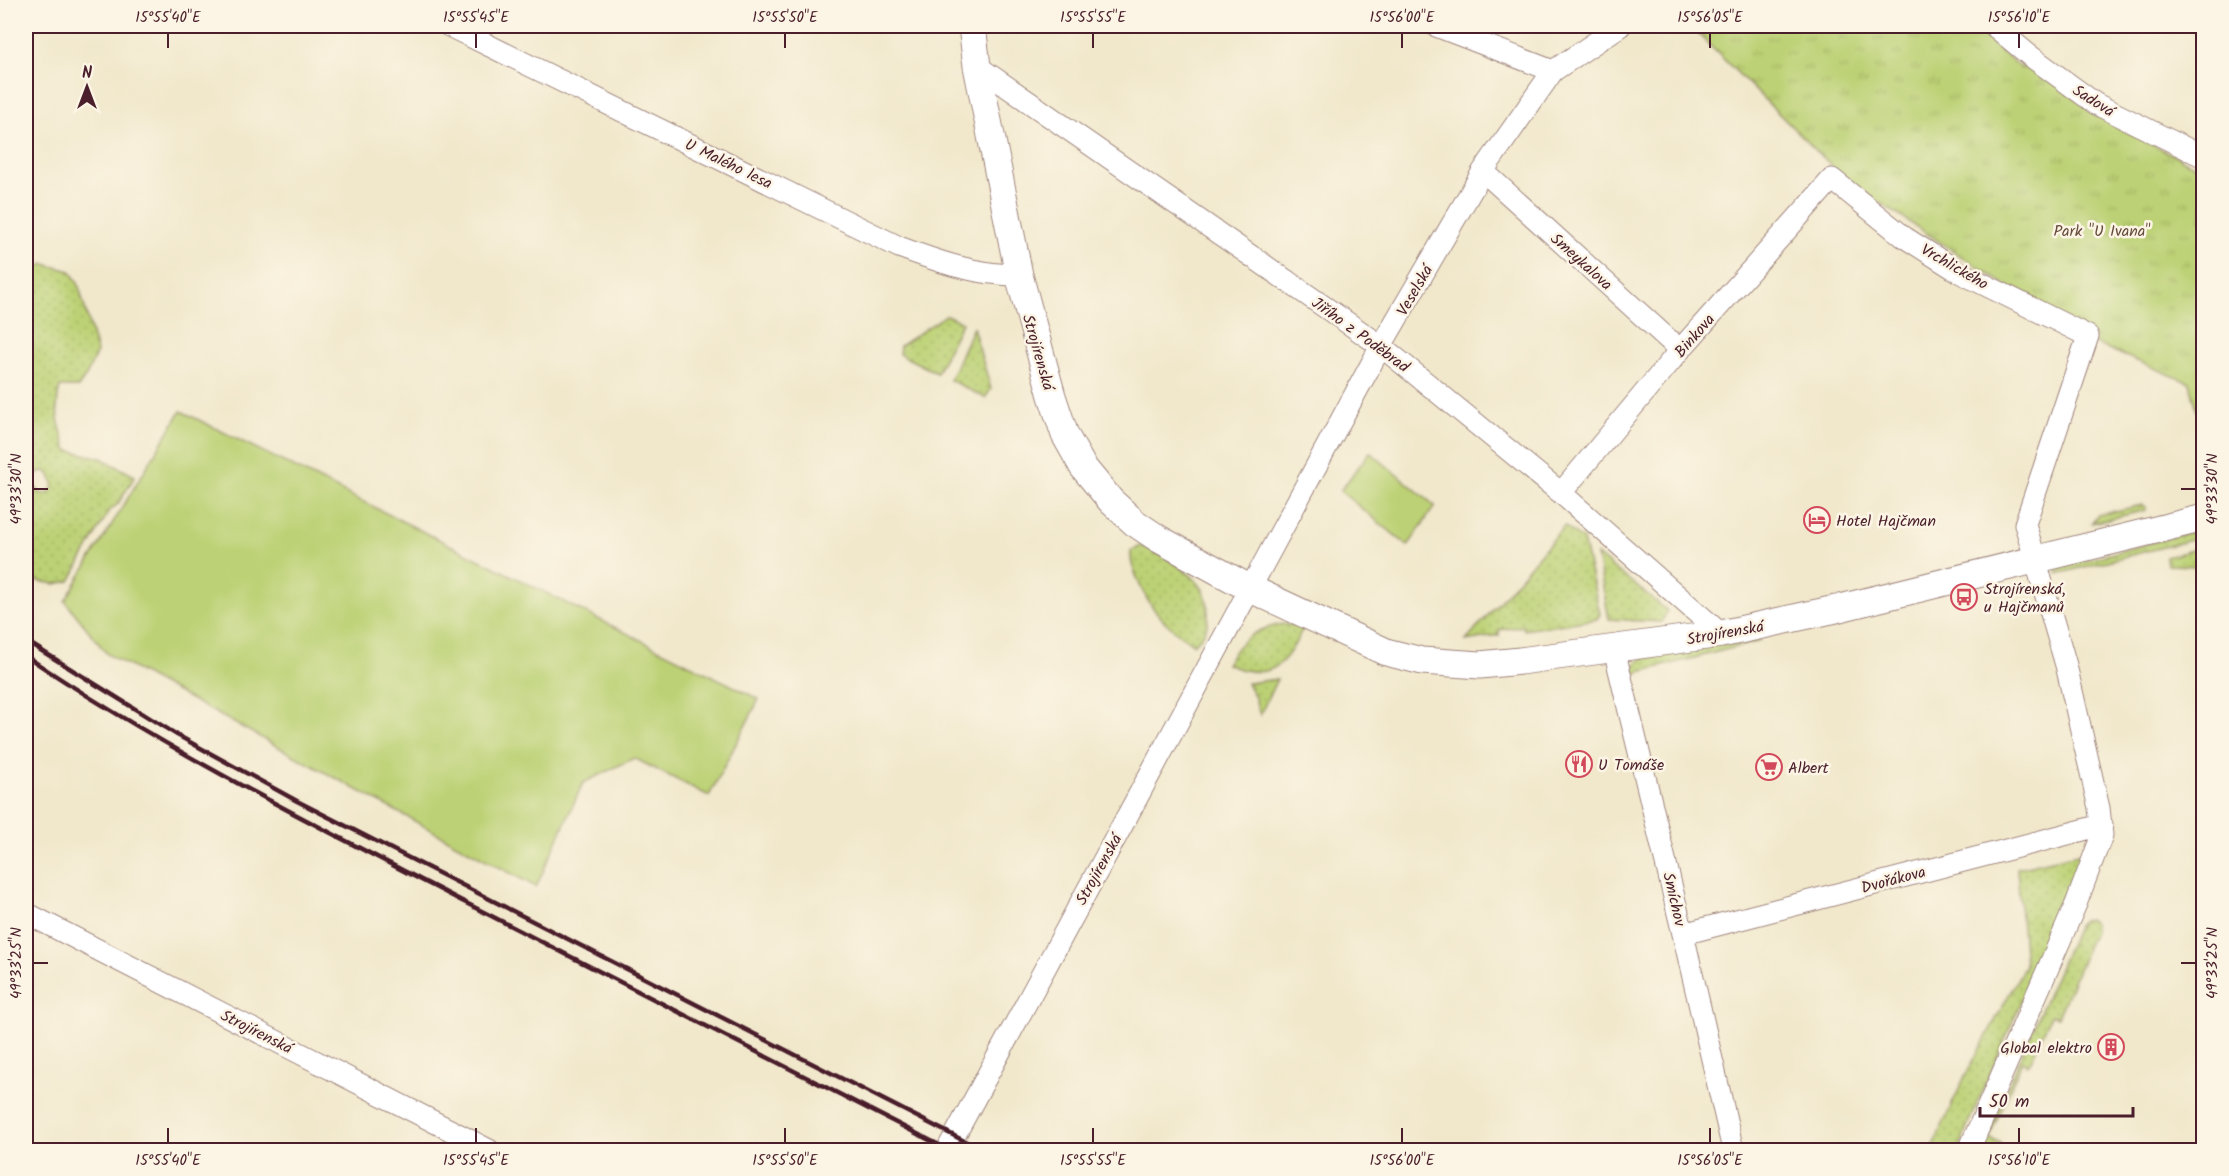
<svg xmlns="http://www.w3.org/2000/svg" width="2229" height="1176" font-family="Kalam,sans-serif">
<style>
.grass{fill:url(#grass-dots);stroke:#837850;stroke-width:1.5;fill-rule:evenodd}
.park{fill:url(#park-tufts);stroke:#837850;stroke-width:1.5}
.garden{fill:#bcd174;stroke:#837850;stroke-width:1.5}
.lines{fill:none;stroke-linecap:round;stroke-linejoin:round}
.minor-casing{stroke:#9e847c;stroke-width:23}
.tertiary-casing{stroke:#9e847c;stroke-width:29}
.minor{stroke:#fff;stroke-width:21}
.tertiary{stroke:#fff;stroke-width:27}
.rail{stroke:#4a1f2b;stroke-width:4.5}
.ticks{fill:none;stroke:#4a1f2b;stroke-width:2}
.labels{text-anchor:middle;stroke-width:5;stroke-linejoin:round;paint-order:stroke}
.street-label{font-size:16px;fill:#4a1f2b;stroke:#fcf5e5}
.park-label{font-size:16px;fill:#664c3d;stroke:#fcf5e5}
.poi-label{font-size:16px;fill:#4a1f2b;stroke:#fcf5e5;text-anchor:start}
.neatline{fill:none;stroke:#4a1f2b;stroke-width:2}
.ticks-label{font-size:15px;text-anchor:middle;fill:#4a1f2b}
</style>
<defs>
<pattern id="grass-dots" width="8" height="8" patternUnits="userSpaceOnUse" patternTransform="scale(1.5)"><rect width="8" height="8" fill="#bcd174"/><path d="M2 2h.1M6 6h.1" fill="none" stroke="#a3b365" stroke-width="1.8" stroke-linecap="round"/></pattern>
<pattern id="park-tufts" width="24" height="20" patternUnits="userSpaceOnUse" patternTransform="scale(1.5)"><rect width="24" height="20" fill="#bcd174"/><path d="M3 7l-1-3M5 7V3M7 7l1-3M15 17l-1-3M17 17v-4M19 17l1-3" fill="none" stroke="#a3b365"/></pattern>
</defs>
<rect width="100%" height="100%" fill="#fcf5e5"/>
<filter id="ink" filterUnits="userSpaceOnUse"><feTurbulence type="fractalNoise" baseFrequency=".0167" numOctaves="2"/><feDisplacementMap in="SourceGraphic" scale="12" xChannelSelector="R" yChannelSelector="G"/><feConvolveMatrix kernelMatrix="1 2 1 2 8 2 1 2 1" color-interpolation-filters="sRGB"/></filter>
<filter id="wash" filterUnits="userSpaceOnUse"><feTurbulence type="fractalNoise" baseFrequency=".008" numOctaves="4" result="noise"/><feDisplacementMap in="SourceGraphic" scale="24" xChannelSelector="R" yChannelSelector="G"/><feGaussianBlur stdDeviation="1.35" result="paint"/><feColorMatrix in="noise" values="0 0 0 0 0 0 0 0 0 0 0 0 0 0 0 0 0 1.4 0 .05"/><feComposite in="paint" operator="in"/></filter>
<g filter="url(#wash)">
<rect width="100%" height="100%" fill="#f1e8cc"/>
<path class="grass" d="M45,264L70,271L78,283L97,352L87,374L78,387H60C53,409 60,429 67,450L101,458L135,476L118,504L109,511L70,581L55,584L26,579V271ZM45,471L50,475L54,486L48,494L40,493L35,487V475L39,472Z
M946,315L962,322L937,373L899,354L900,346Z
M973,327L991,389L985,398L950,380Z
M2142,505L2146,507V510L2092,523L2098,515Z
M1564,526L1583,540L1600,614L1597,619L1524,630L1523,626L1499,630V635L1466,641Z
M2203,529V537L2057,574L2058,568Z
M1140,546C1151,549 1159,554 1169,560C1190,573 1209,586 1208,613C1208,628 1205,635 1193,644C1167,627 1148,608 1137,578C1133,568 1130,561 1131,551Z
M2203,547V566L2167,565L2166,557Z
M1597,555L1663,607L1667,611L1662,622L1609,619Z
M1283,624L1299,626L1302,630C1284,668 1269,682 1226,664C1241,638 1253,630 1283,624Z
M1759,638L1760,641L1632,674L1633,666L1643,658Z
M1277,679L1260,715L1254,695L1247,683Z
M2086,852L1966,1129L1960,1150H1931L1965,1076L2025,965L2017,868Z
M2088,919L2094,923V931L2058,1017L2051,1015L2030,1063L2026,1065V1063L2022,1061L1989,1138L2001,1144L2002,1150H1980L2078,925L2083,920Z"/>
<path class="park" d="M1690,26H1982L1993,34L1991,43L2022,68L2027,63L2109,122L2203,170V432L2190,383L2094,343L1848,182Z"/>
<path class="garden" d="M181,411L759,699L709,796L634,758L583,783L536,887L107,654L65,601Z
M1370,452L1435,506L1408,546L1340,491Z"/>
</g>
<g filter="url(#ink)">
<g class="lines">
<defs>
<path id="minor" d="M449,26L899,247C939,262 976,275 1019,275
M1436,26L1553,71
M1994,26L2029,55L2096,104L2204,157
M977,66L1381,346L1561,493L1721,634
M1483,171L1680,350
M1561,493L1680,350L1832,179L1904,237L1959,272L2088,336L2025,524L2066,665L2099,808L2102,835L2076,904L1972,1143L1971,1150
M1614,649L1683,934L1733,1150
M26,913L489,1150
M1683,934L2102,825
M947,1150L1381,346L1483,171L1553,71L1620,26"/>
<path id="tertiary" d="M972,26L977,66L1019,275L1052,396L1065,435L1083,467L1111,501L1135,523L1159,539L1251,589L1386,652L1422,661L1480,665L1520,661L1721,634L1836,609L2204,518"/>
</defs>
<use href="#minor" class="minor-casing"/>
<use href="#tertiary" class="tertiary-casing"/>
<use href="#minor" class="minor"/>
<use href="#tertiary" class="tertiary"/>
<path class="rail" d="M26,641L177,735L297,801L982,1150
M26,656C165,750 317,826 466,903C627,985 788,1069 949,1150"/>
</g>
</g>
<path class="ticks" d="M168,33V48M476,33V48M785,33V48M1093,33V48M1402,33V48M1710,33V48M2019,33V48M33,489H48M2181,489H2196M33,963H48M2181,963H2196M168,1128V1143M476,1128V1143M785,1128V1143M1093,1128V1143M1402,1128V1143M1710,1128V1143M2019,1128V1143"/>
<defs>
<symbol id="hotel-ring" viewBox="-11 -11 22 22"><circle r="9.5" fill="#fcf5e5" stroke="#d1495b" stroke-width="1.5"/><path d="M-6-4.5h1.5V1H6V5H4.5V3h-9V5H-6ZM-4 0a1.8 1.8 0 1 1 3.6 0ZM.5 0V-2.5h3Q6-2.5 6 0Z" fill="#d1495b"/></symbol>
<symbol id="bus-ring" viewBox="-11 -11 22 22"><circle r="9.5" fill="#fcf5e5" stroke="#d1495b" stroke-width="1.5"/><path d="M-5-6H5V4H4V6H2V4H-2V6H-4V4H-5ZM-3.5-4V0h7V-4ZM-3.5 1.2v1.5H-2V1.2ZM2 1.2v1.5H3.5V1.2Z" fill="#d1495b"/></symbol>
<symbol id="restaurant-ring" viewBox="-11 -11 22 22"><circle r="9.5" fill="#fcf5e5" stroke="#d1495b" stroke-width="1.5"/><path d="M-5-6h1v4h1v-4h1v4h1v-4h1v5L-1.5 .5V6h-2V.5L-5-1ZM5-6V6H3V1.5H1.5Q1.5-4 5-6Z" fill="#d1495b"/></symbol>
<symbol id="supermarket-ring" viewBox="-11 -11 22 22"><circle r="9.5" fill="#fcf5e5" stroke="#d1495b" stroke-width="1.5"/><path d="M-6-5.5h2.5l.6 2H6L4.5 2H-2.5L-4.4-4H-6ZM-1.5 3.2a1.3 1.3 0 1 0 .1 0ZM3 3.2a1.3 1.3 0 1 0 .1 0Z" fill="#d1495b"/></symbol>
<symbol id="building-ring" viewBox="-11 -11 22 22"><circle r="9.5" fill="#fcf5e5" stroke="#d1495b" stroke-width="1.5"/><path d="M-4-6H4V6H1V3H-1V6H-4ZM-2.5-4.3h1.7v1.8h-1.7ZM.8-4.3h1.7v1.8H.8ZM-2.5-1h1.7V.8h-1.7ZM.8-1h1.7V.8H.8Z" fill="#d1495b"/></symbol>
</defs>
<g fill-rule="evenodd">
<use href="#hotel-ring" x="1802" y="505" width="30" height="30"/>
<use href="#bus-ring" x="1949" y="582" width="30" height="30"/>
<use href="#restaurant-ring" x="1564" y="749" width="30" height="30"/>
<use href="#supermarket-ring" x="1754" y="752" width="30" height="30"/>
<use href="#building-ring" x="2096" y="1032" width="30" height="30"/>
</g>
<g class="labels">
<g class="street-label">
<text transform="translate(2094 100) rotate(32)" y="6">Sadová</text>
<text transform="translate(729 163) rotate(26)" y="6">U Malého lesa</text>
<text transform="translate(1582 261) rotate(42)" y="6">Smeykalova</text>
<text transform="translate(1955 266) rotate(30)" y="6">Vrchlického</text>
<text transform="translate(1414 290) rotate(-60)" y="6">Veselská</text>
<text transform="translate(1361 334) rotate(36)" y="6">Jiřího z Poděbrad</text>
<text transform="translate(1694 335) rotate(-49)" y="6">Binkova</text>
<text transform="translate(1039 352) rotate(74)" y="6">Strojírenská</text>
<text transform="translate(1725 632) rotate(-10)" y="6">Strojírenská</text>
<text transform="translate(1098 869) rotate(-61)" y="6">Strojírenská</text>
<text transform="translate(1893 879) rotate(-15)" y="6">Dvořákova</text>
<text transform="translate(1675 899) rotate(77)" y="6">Smíchov</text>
<text transform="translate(257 1031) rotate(27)" y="6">Strojírenská</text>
</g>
<g class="park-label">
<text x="2102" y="236">Park "U Ivana"</text>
</g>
<g class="poi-label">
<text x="1836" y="526">Hotel Hajčman</text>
<text x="1984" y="594">Strojírenská,<tspan x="1984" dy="18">u Hajčmanů</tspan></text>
<text x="1598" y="770">U Tomáše</text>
<text x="1788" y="773">Albert</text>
<text x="2092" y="1053" text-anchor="end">Global elektro</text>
</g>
</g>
<rect width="2229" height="1176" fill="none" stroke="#fcf5e5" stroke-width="66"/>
<g transform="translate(87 87)" stroke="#fcf5e5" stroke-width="4.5" paint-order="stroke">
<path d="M0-4.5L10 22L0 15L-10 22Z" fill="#4a1f2b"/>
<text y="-9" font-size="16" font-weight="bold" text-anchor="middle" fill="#4a1f2b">N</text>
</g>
<path d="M1980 1107v9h153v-9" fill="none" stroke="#4a1f2b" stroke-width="3"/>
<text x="1989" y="1107" font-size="18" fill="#4a1f2b" stroke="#fcf5e5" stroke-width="4.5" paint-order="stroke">50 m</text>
<rect x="33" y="33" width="2163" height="1110" class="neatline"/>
<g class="ticks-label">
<text x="168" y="22">15°55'40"E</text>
<text x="476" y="22">15°55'45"E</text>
<text x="785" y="22">15°55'50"E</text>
<text x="1093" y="22">15°55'55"E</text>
<text x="1402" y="22">15°56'00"E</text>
<text x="1710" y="22">15°56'05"E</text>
<text x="2019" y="22">15°56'10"E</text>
<text transform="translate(16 489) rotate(-90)" y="5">49°33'30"N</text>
<text transform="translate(2212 489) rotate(-90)" y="5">49°33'30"N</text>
<text transform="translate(16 963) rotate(-90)" y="5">49°33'25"N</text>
<text transform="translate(2212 963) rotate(-90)" y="5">49°33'25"N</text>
<text x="168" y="1165">15°55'40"E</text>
<text x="476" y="1165">15°55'45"E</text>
<text x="785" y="1165">15°55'50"E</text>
<text x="1093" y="1165">15°55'55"E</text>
<text x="1402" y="1165">15°56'00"E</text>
<text x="1710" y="1165">15°56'05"E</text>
<text x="2019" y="1165">15°56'10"E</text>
</g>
</svg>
